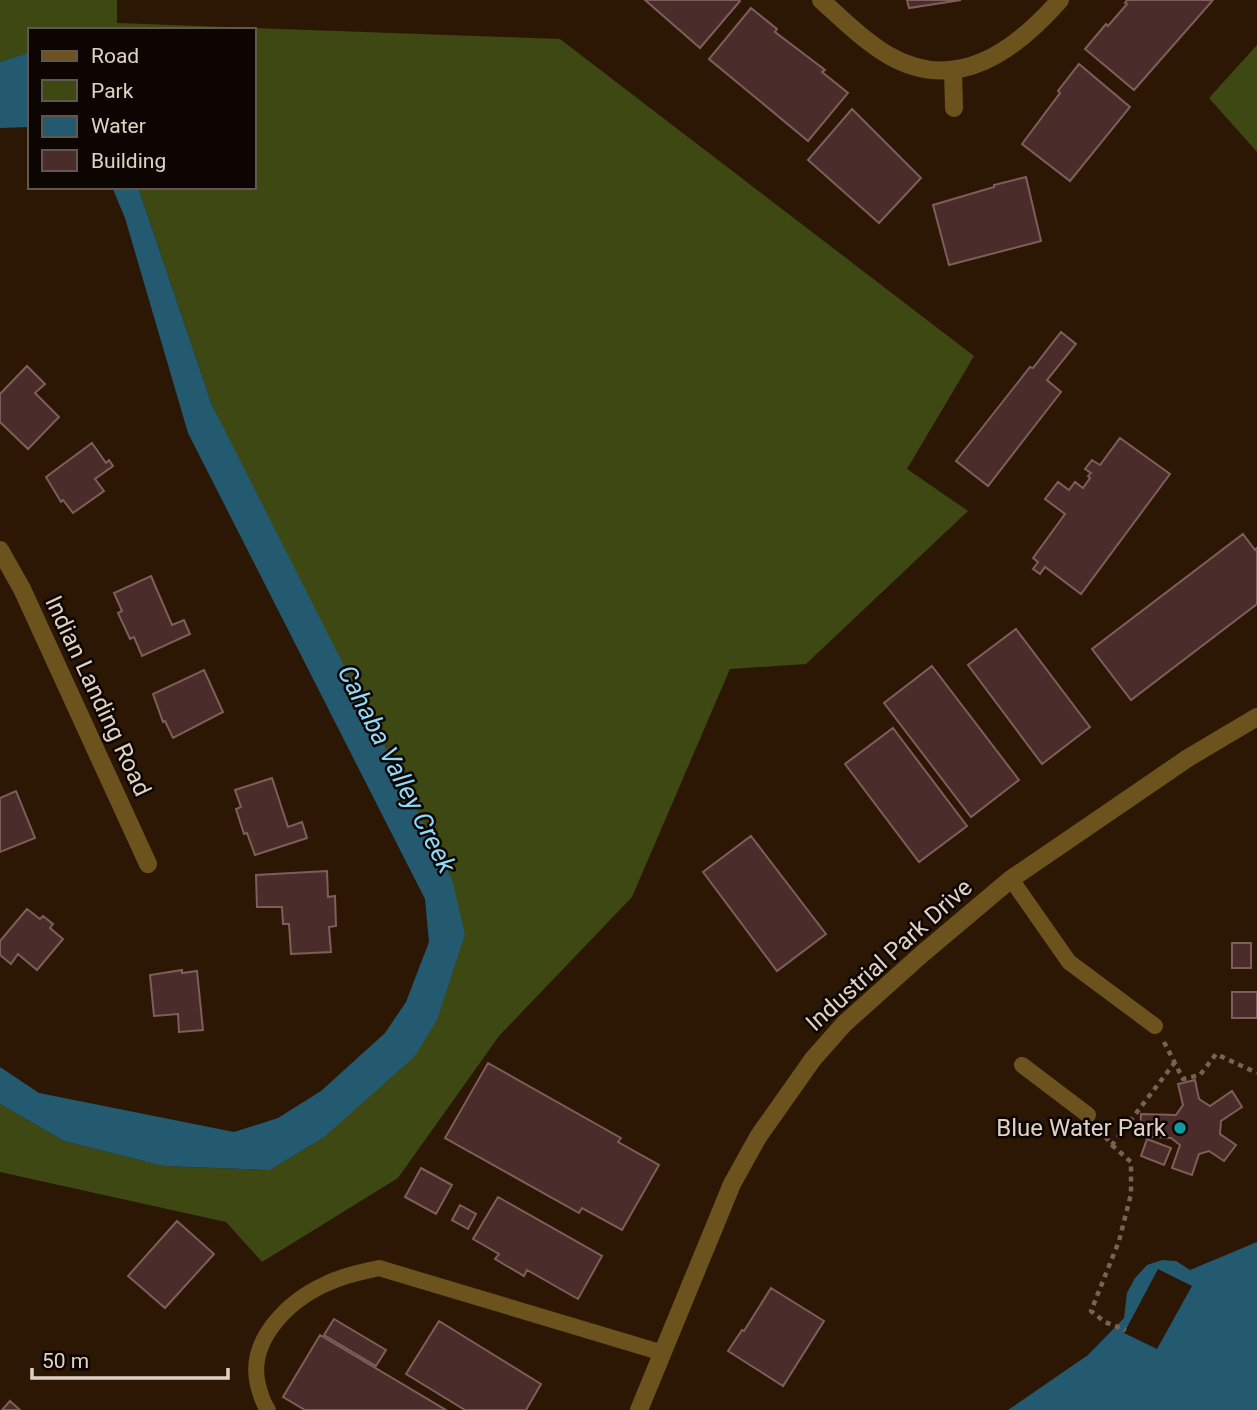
<svg xmlns="http://www.w3.org/2000/svg" width="1257" height="1410" font-family="Roboto,sans-serif">
<style>
.green{fill:#3e4812}
.water{fill:#235a70}
.pier{fill:#2c1704}
.building{fill:#4a2c2b;stroke:#805d5b;stroke-width:2}
.lines{fill:none;stroke-linecap:round;stroke-linejoin:round}
.path{stroke:#766353;stroke-width:4.5;stroke-dasharray:5 5;stroke-linecap:butt}
.service{stroke:#6c521c;stroke-width:16}
.minor{stroke:#6c521c;stroke-width:18}
.culture-dot{fill:#0f9aa8;stroke:#0d0501;stroke-width:2.5}
.labels{text-anchor:middle;stroke-width:5;stroke-linejoin:round;paint-order:stroke}
.street-label{font-size:24px;fill:#e0d1c5;stroke:#0d0501}
.poi-label{font-size:24px;fill:#e0d1c5;stroke:#0d0501;text-anchor:end}
.water-label{font-size:26px;font-style:italic;fill:#90d9fb;stroke:#0d0501}
</style>
<rect width="100%" height="100%" fill="#2c1704"/>
<path class="green" d="M0,0H117V23L560,39L974,356L907,469L968,511L806,664L730,669L632,897L499,1036L398,1178L262,1262L226,1222L0,1172V1104L64,1141L163,1166L270,1170L323,1138L465,934L212,405L138,187H254V30H30V52L0,62Z
M1257,45V152L1209,98Z"/>
<path class="water" d="M30,52V127L0,128V62Z
M112,187H138L212,405L452,879L465,934L437,1020L415,1056L323,1138L270,1170L163,1166L64,1141L0,1104V1067L39,1093L234,1132L278,1118L321,1091L385,1033L406,1002L429,942L425,899L188,433L125,218Z
M1257,1242V1410H1008L1088,1355L1124,1318L1127,1293L1135,1278L1147,1265L1162,1260L1176,1261L1190,1270Z"/>
<path class="pier" d="M1158,1269L1192,1286L1157,1349L1124,1333Z"/>
<path class="building" d="M645,0H739L740,1L700,48Z
M907,0H961L909,8Z
M1127,0H1213L1134,90L1085,49L1106,24L1108,26L1127,4L1125,3Z
M751,8L777,29L775,32L825,70L822,72L848,93L808,141L709,59Z
M1079,64L1130,107L1070,181L1022,144L1060,93L1058,91Z
M852,109L921,178L879,223L808,160Z
M1026,177L1041,241L949,265L933,205L994,187V185Z
M1061,332L1076,344L1047,380L1061,392L988,486L956,461L1030,367L1033,368Z
M27,366L45,384L35,393L59,417L28,449L0,422V394Z
M1120,438L1170,474L1081,594L1045,567L1040,574L1033,569L1038,562L1033,558L1065,514L1045,499L1058,482L1069,490L1075,482L1083,488L1090,478L1088,476L1091,473L1085,469L1092,460L1100,465Z
M92,443L106,463L109,460L113,466L95,479L104,491L73,513L63,500L61,502L46,477Z
M1243,534L1255,550L1257,548V604L1131,700L1092,649Z
M151,576L172,625L184,620L190,634L142,656L134,637L130,639L118,613L122,611L114,593Z
M1016,629L1090,727L1042,764L968,665Z
M932,666L1019,780L971,817L884,703Z
M204,670L223,712L173,738L165,721L163,722L153,694Z
M893,728L967,826L919,862L845,764Z
M272,778L288,827L302,822L307,838L255,855L247,833L244,834L236,809L241,807L235,790Z
M16,791L35,838L0,852V798Z
M751,836L826,934L777,971L703,872Z
M327,871L328,897L335,896L336,926L329,927L331,952L291,954L289,924H283L282,907H257L256,875Z
M27,909L40,919L43,916L53,924L50,928L63,939L37,970L18,954L11,964L0,955V941Z
M1232,943H1251V968H1232Z
M182,970V973L197,971L203,1030L179,1032L178,1014L154,1016L150,975Z
M1232,992H1257V1018H1232Z
M488,1063L621,1138L618,1142L659,1165L622,1230L582,1208L579,1213L445,1138Z
M1195,1080L1199,1099L1210,1106L1232,1091L1242,1107L1221,1121L1220,1134L1236,1145L1224,1161L1209,1151L1199,1154L1192,1175L1172,1168L1180,1145L1171,1138L1140,1136L1141,1114L1176,1115L1183,1105L1178,1084Z
M1147,1139L1171,1148L1164,1165L1141,1156Z
M421,1168L452,1185L436,1214L405,1197Z
M498,1197L602,1256L578,1299L527,1270L524,1276L495,1259L499,1254L473,1239Z
M460,1205L476,1214L468,1229L452,1220Z
M177,1221L214,1254L165,1308L128,1276Z
M771,1288L824,1321L783,1386L728,1351L742,1330L744,1331Z
M334,1319L386,1350L376,1366L324,1335Z
M439,1321L541,1384L526,1410H465L406,1374Z
M320,1335L446,1410H305L283,1397Z
M10,1401L20,1410H2Z"/>
<g class="lines">
<path class="path" d="M1164,1042L1183,1079L1200,1075L1216,1054L1257,1073
M1099,1129L1112,1145L1175,1062
M1112,1145L1131,1162V1194L1119,1241L1091,1311L1105,1322L1126,1330"/>
<path class="service" d="M1011,879L1069,962L1155,1026
M1022,1065L1088,1115
M268,1410C262,1402 261,1395 258,1385C247,1340 289,1300 328,1283C344,1275 362,1272 379,1268L663,1353"/>
<path class="minor" d="M821,0C842,19 863,40 888,55C956,95 1015,51 1060,0
M953,70L954,108
M0,550L22,589L148,864
M639,1410L732,1184L758,1137L813,1059L844,1024L922,954L1011,879L1188,758L1257,717"/>
</g>
<circle class="culture-dot" cx="1180" cy="1128" r="7"/>
<g class="labels">
<g class="street-label">
<text transform="translate(98 696) rotate(65)" y="8">Indian Landing Road</text>
<text transform="translate(889 955) rotate(-42)" y="8">Industrial Park Drive</text>
</g>
<g class="poi-label">
<text x="1166" y="1136">Blue Water Park</text>
</g>
<g class="water-label">
<text transform="translate(397 769) rotate(63)" y="9">Cahaba Valley Creek</text>
</g>
</g>
<rect x="28" y="28" width="228" height="161" fill="#0d0501" stroke="#61574f" stroke-width="2"/>
<rect x="42" y="51" width="35" height="10" fill="#6c521c" stroke="#61574f" stroke-width="2"/>
<text x="91" y="63" font-size="21" fill="#e0d1c5">Road</text>
<rect x="42" y="80" width="35" height="21" fill="#3e4812" stroke="#61574f" stroke-width="2"/>
<text x="91" y="98" font-size="21" fill="#e0d1c5">Park</text>
<rect x="42" y="116" width="35" height="21" fill="#235a70" stroke="#61574f" stroke-width="2"/>
<text x="91" y="133" font-size="21" fill="#e0d1c5">Water</text>
<rect x="42" y="150" width="35" height="21" fill="#4a2c2b" stroke="#61574f" stroke-width="2"/>
<text x="91" y="168" font-size="21" fill="#e0d1c5">Building</text>
<path d="M32 1368v10h196v-10" fill="none" stroke="#e0d1c5" stroke-width="3.5"/>
<text x="42" y="1368" font-size="21" fill="#e0d1c5" stroke="#0d0501" stroke-width="5" paint-order="stroke">50 m</text>
</svg>
